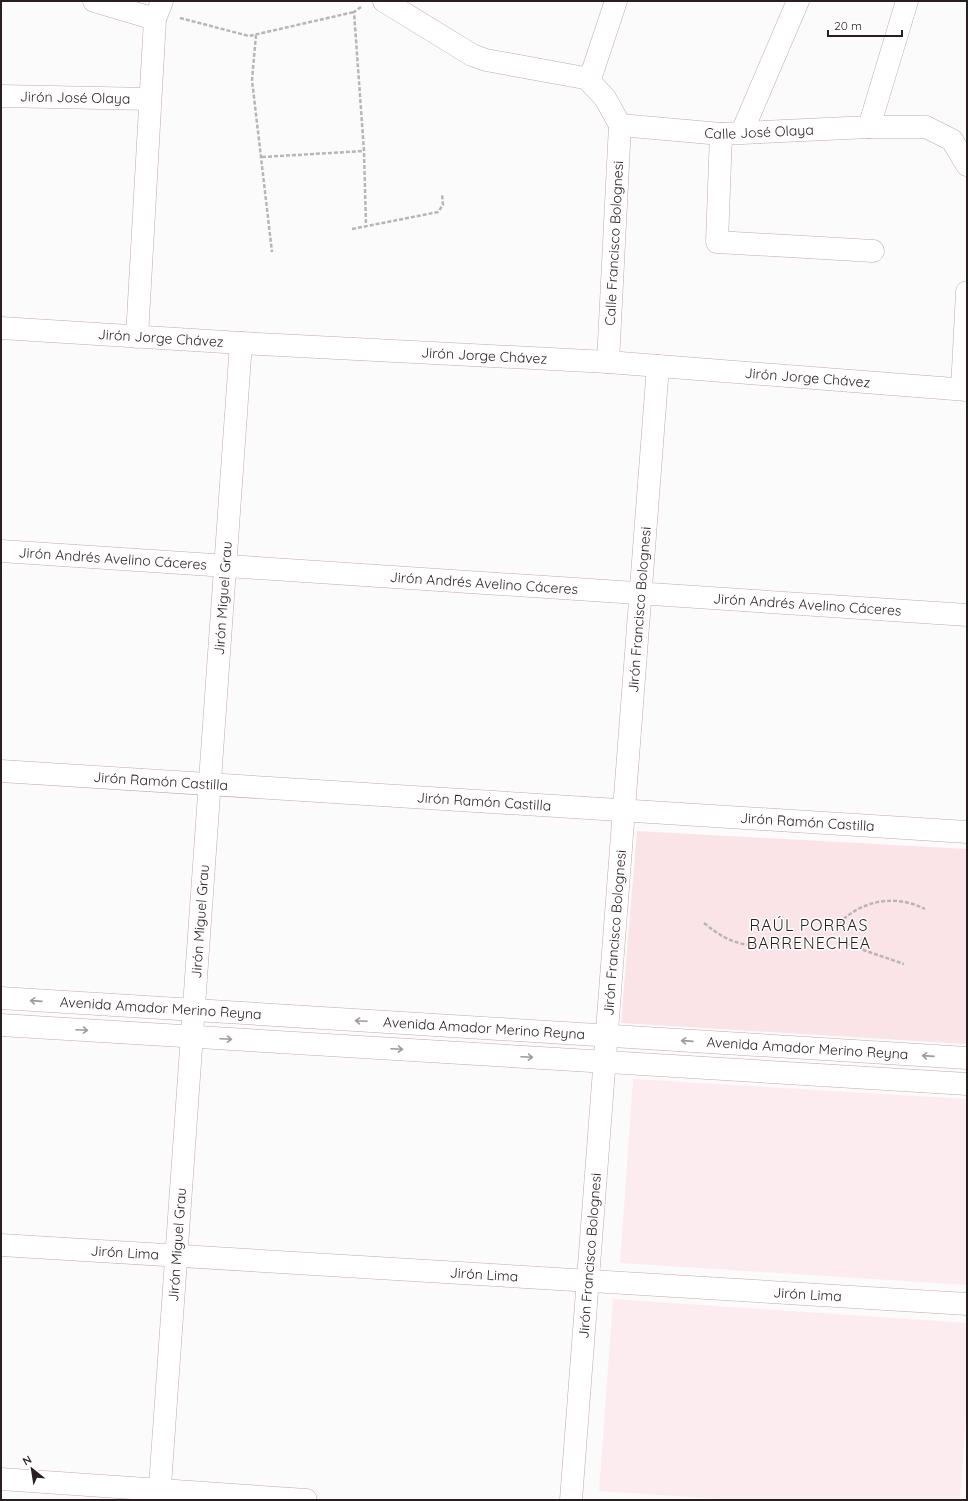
<svg xmlns="http://www.w3.org/2000/svg" width="968" height="1501" font-family="Quicksand,sans-serif">
<style>
.built{fill:#fdecef}
.green{fill:#fbe4e8}
.lines{fill:none;stroke-linecap:round;stroke-linejoin:round}
.minor-casing{stroke:#c6a7ad;stroke-width:23}
.tertiary-casing{stroke:#c6a7ad;stroke-width:23}
.path{stroke:#b8b5b5;stroke-width:2.5;stroke-dasharray:4 2;stroke-linecap:butt}
.minor{stroke:#fff;stroke-width:22}
.tertiary{stroke:#fff;stroke-width:22}
.oneway{stroke:#9f9a9b}
.labels{text-anchor:middle;stroke-width:3;stroke-linejoin:round;paint-order:stroke}
.street-label{font-size:14px;fill:#291e20;stroke:#fff}
.quarter-label{font-size:16px;letter-spacing:1px;fill:#291e20;stroke:#fff}
</style>
<rect width="100%" height="100%" fill="#fbfbfb"/>
<path class="built" d="M633,1079L967,1099V1285L620,1263Z
M613,1299L967,1323V1402L960,1500H737L599,1491Z"/>
<path class="green" d="M637,831L967,849V1044L621,1023Z"/>
<g class="lines">
<defs>
<g id="minor">
<path d="M94,1L155,19"/>
<path d="M384,1L472,55L486,60L590,79"/>
<path id="s1" d="M590,79L591,83L605,98L620,125L721,134L869,127H926L952,140L967,165"/>
<path d="M590,79L616,1"/>
<path id="s2" d="M1,96L150,99"/>
<path d="M869,127L907,1"/>
<path d="M742,132L798,1"/>
<path d="M721,134L717,242L873,251"/>
<path id="s3" d="M1,328L241,343L608,362L967,390"/>
<path d="M137,337L155,19L162,1"/>
<path id="s4" d="M608,362L620,125"/>
<path d="M962,389L967,292"/>
<path id="s5" d="M1,551L967,615"/>
<path id="s6" d="M1,771L967,832"/>
<path id="s7" d="M1,1245L967,1304"/>
<path d="M1,1479L306,1500"/>
<path id="s8" d="M159,1500L241,343"/>
<path id="s9" d="M571,1500L658,366"/>
</g>
<g id="tertiary">
<path id="s10" d="M1,998L967,1058"/>
<path d="M1,1025L967,1084"/>
</g>
</defs>
<use href="#minor" class="minor-casing"/>
<use href="#tertiary" class="tertiary-casing"/>
<path class="path" d="M361,7L354,12L364,151L366,226
M180,18L249,36L354,12
M256,35L252,80L272,252
M262,157L364,151
M352,229L438,212L443,205L442,194
M704,923C732,946 748,948 784,943
M839,923C863,900 895,894 925,909
M840,942L904,964"/>
<use href="#minor" class="minor"/>
<use href="#tertiary" class="tertiary"/>
</g>
<defs><path id="oneway-shaft" d="M-6 0H5M1.5-3L5.5 0L1.5 3" fill="none" stroke-width="1.6" stroke-linecap="round" stroke-linejoin="round"/></defs>
<g class="oneway">
<use href="#oneway-shaft" transform="translate(36 1001) rotate(-176)"/>
<use href="#oneway-shaft" transform="translate(361 1021) rotate(-177)"/>
<use href="#oneway-shaft" transform="translate(82 1030) rotate(3)"/>
<use href="#oneway-shaft" transform="translate(226 1039) rotate(3)"/>
<use href="#oneway-shaft" transform="translate(687 1041) rotate(-176)"/>
<use href="#oneway-shaft" transform="translate(397 1049) rotate(3)"/>
<use href="#oneway-shaft" transform="translate(928 1056) rotate(-176)"/>
<use href="#oneway-shaft" transform="translate(527 1057) rotate(3)"/>
</g>
<g class="labels">
<g class="street-label">
<text dy="5" stroke="none"><textPath href="#s2" startOffset="74">Jirón José Olaya</textPath></text>
<text dy="5" stroke="none"><textPath href="#s1" startOffset="195">Calle José Olaya</textPath></text>
<text dy="5" stroke="none"><textPath href="#s4" startOffset="119">Calle Francisco Bolognesi</textPath></text>
<text dy="5" stroke="none"><textPath href="#s3" startOffset="160">Jirón Jorge Chávez</textPath></text>
<text dy="5" stroke="none"><textPath href="#s3" startOffset="484">Jirón Jorge Chávez</textPath></text>
<text dy="5" stroke="none"><textPath href="#s3" startOffset="808">Jirón Jorge Chávez</textPath></text>
<text dy="5" stroke="none"><textPath href="#s5" startOffset="112">Jirón Andrés Avelino Cáceres</textPath></text>
<text dy="5" stroke="none"><textPath href="#s5" startOffset="484">Jirón Andrés Avelino Cáceres</textPath></text>
<text dy="5" stroke="none"><textPath href="#s8" startOffset="904">Jirón Miguel Grau</textPath></text>
<text dy="5" stroke="none"><textPath href="#s5" startOffset="808">Jirón Andrés Avelino Cáceres</textPath></text>
<text dy="5" stroke="none"><textPath href="#s9" startOffset="893">Jirón Francisco Bolognesi</textPath></text>
<text dy="5" stroke="none"><textPath href="#s6" startOffset="160">Jirón Ramón Castilla</textPath></text>
<text dy="5" stroke="none"><textPath href="#s6" startOffset="484">Jirón Ramón Castilla</textPath></text>
<text dy="5" stroke="none"><textPath href="#s6" startOffset="808">Jirón Ramón Castilla</textPath></text>
<text dy="5" stroke="none"><textPath href="#s8" startOffset="580">Jirón Miguel Grau</textPath></text>
<text dy="5" stroke="none"><textPath href="#s9" startOffset="569">Jirón Francisco Bolognesi</textPath></text>
<text dy="5" stroke="none"><textPath href="#s10" startOffset="160">Avenida Amador Merino Reyna</textPath></text>
<text dy="5" stroke="none"><textPath href="#s10" startOffset="484">Avenida Amador Merino Reyna</textPath></text>
<text dy="5" stroke="none"><textPath href="#s10" startOffset="808">Avenida Amador Merino Reyna</textPath></text>
<text dy="5" stroke="none"><textPath href="#s8" startOffset="256">Jirón Miguel Grau</textPath></text>
<text dy="5" stroke="none"><textPath href="#s7" startOffset="124">Jirón Lima</textPath></text>
<text dy="5" stroke="none"><textPath href="#s9" startOffset="245">Jirón Francisco Bolognesi</textPath></text>
<text dy="5" stroke="none"><textPath href="#s7" startOffset="484">Jirón Lima</textPath></text>
<text dy="5" stroke="none"><textPath href="#s7" startOffset="808">Jirón Lima</textPath></text>
</g>
<g class="quarter-label">
<text x="809" y="931">RAÚL PORRAS<tspan x="809" dy="18">BARRENECHEA</tspan></text>
</g>
</g>
<rect width="968" height="1501" fill="none" stroke="#291e20" stroke-width="4"/>
<g transform="translate(32 1469) rotate(330)" stroke="#ffffff" stroke-width="3" paint-order="stroke">
<path d="M0-3L7 15L0 10L-7 15Z" fill="#291e20"/>
<text y="-6" font-size="11" font-weight="bold" text-anchor="middle" fill="#291e20">N</text>
</g>
<path d="M828 30v6h74v-6" fill="none" stroke="#291e20" stroke-width="2"/>
<text x="834" y="30" font-size="12" fill="#291e20" stroke="#ffffff" stroke-width="3" paint-order="stroke">20 m</text>
</svg>
